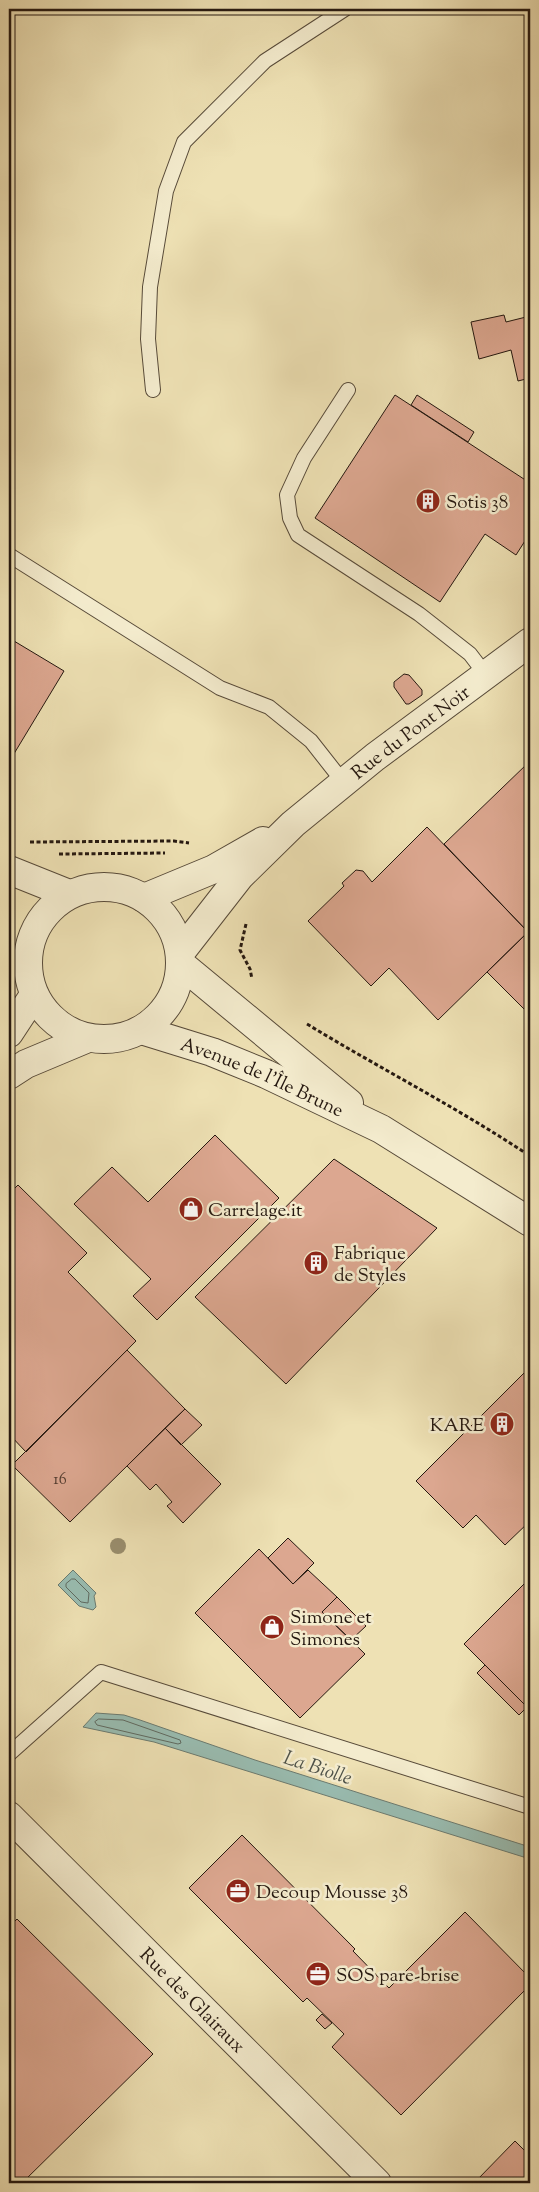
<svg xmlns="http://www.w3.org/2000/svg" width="539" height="2192" font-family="'Sorts Mill Goudy',serif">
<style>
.water{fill:#99bdb2;stroke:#6b7b71}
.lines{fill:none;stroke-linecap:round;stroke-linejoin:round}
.shore{stroke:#5f6a61;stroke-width:1}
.building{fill:#dca790;stroke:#251810}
.service-casing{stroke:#574a39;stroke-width:16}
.minor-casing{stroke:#574a39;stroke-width:30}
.tertiary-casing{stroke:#574a39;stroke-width:30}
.path{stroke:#251810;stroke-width:3;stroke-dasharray:4 2.5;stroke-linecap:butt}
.service{stroke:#f4ecce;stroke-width:14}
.minor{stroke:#f4ecce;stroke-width:28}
.tertiary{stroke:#f4ecce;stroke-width:28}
.tree{fill:#998e6e}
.labels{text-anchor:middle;stroke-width:5;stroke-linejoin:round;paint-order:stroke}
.number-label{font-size:16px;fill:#533c30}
.poi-label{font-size:19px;fill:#251810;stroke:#f4ecce;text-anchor:start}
.street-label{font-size:19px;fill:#251810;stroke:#f4ecce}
.water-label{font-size:20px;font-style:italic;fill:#4e5249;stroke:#f4ecce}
</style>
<rect width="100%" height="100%" fill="#eee1b4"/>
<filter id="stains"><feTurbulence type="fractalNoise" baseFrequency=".004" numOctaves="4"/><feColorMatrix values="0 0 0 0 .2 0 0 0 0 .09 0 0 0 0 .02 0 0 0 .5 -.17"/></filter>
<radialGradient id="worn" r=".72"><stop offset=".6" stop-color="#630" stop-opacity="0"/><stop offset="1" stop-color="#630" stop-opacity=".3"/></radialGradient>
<path class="water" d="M73,1570L96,1593L94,1596L96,1607L93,1610L79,1606L58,1585Z
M96,1713L124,1715L140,1720L255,1760L530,1847V1859L154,1742L83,1727Z"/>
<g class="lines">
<path class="shore" d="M72,1579H75L89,1593L88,1603L81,1602L66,1587V1584Z
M99,1719L123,1720L180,1740L181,1743L178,1744L97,1725L95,1722Z"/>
</g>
<path class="building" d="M504,315L506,322L530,316V378L518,381L511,350L479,359L471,322Z
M395,395L530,483V533L516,555L485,534L440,602L315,518Z
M417,395L474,432L468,442L411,405Z
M9,638L64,671L9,762Z
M404,674L409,675L422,690V695L409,704H406L394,687V682Z
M528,763L530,765V930L528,932L444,844Z
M427,827L528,932L438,1020L389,968L371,986L308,921L344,886L342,883L356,870L363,871L372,882Z
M530,930V1015L487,972Z
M215,1135L279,1198L157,1320L133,1296L151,1279L74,1204L112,1167L148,1202Z
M334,1159L437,1228L286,1384L195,1297Z
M18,1185L87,1253L68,1272L136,1341L26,1452L9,1434V1194Z
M127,1350L185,1409L70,1522L12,1465Z
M530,1367V1521L505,1545L476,1515L463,1528L416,1481Z
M185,1409L202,1425L181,1445L165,1428Z
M165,1428L221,1484L183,1523L167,1506L172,1502L156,1484L150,1490L127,1466Z
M288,1538L314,1563L293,1584L268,1558Z
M259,1549L293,1584L308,1570L337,1597L322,1612L365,1654L300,1718L195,1613Z
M530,1578V1710L464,1644Z
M337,1597L366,1626L351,1640L322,1612Z
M485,1665L527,1707L519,1715L477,1673Z
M242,1835L355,1949L353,1951L389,1988L465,1912L530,1978V1985L401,2115L332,2047L344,2034L307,1998L303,2002L189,1888Z
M17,1919L153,2054L22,2183H15L9,2177V1927Z
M322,2014L332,2023L325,2029L316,2020Z
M515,2141L530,2156V2183H480L477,2180Z"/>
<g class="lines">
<defs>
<path id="service" d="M153,390L148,339L150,287L166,191L184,142L265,61L345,9
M348,390L304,458L287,495L290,518L298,535L419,614L470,654L486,675
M9,555L220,688L269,707L311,741L344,783
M9,1754L101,1672L530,1807"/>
<g id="minor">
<path d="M144,898L214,869L263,841"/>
<path id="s1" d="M180,953L240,876L293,824L375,757L530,642"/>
<path d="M9,1033L34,995"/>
<path d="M9,1075L26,1064L88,1038"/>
<path id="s2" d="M9,1816L377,2183"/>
</g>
<g id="tertiary">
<path d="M9,870L69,894"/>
<circle cx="104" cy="963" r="76"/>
<path d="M182,965L349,1103"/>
<path id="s3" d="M141,1030L212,1052L266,1074L381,1129L530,1222"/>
</g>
</defs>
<use href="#service" class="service-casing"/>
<use href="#minor" class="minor-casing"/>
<use href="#tertiary" class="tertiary-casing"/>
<path class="path" d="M30,842L174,841L189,843
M59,854L165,853
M246,924L240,950L250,969L252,979
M307,1024C381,1069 458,1108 530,1156"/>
<use href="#service" class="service"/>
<use href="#minor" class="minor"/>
<use href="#tertiary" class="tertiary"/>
</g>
<circle class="tree" cx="118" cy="1546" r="8"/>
<defs>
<symbol id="building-disc" viewBox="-11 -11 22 22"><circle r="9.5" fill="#8f2418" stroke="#f4ecce"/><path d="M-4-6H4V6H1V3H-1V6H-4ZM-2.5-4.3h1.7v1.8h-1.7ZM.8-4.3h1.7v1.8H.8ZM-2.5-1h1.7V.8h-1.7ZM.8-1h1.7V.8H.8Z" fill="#fff"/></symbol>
<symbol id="shop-disc" viewBox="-11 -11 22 22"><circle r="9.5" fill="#8f2418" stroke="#f4ecce"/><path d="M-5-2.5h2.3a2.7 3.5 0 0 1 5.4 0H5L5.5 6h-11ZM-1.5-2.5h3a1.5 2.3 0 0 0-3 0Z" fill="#fff"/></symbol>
<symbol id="office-disc" viewBox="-11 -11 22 22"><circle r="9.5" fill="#8f2418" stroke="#f4ecce"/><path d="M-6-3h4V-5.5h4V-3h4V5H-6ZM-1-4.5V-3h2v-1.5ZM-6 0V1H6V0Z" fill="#fff"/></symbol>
</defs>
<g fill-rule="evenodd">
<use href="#building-disc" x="414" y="487" width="28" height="28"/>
<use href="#shop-disc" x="177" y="1195" width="28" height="28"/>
<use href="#building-disc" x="302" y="1249" width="28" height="28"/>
<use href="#building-disc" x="488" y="1410" width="28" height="28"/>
<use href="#shop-disc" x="258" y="1613" width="28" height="28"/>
<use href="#office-disc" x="224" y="1877" width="28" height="28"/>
<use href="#office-disc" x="304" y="1960" width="28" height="28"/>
</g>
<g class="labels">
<g class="number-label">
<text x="60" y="1484">16</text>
</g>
<g class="poi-label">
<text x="446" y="508">Sotis 38</text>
<text x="208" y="1216">Carrelage.it</text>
<text x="334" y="1259">Fabrique<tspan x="334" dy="22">de Styles</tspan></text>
<text x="484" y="1431" text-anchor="end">KARE</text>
<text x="290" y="1623">Simone et<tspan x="290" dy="22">Simones</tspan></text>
<text x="256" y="1898">Decoup Mousse 38</text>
<text x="336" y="1981">SOS pare-brise</text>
</g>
<g class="street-label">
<text dy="7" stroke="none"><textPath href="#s1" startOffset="321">Rue du Pont Noir</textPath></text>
<text dy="7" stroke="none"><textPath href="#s3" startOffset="130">Avenue de l'Île Brune</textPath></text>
<text dy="7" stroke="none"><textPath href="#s2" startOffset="260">Rue des Glairaux</textPath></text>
</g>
<g class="water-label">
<text transform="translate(318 1767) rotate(18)" y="7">La Biolle</text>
</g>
</g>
<rect width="539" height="2192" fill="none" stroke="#eee1b4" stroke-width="30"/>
<rect x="10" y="10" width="519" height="2172" fill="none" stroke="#251810" stroke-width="2.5"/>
<rect x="15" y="15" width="509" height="2162" fill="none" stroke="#251810"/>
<rect width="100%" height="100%" filter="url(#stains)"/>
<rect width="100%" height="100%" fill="url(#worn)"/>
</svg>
